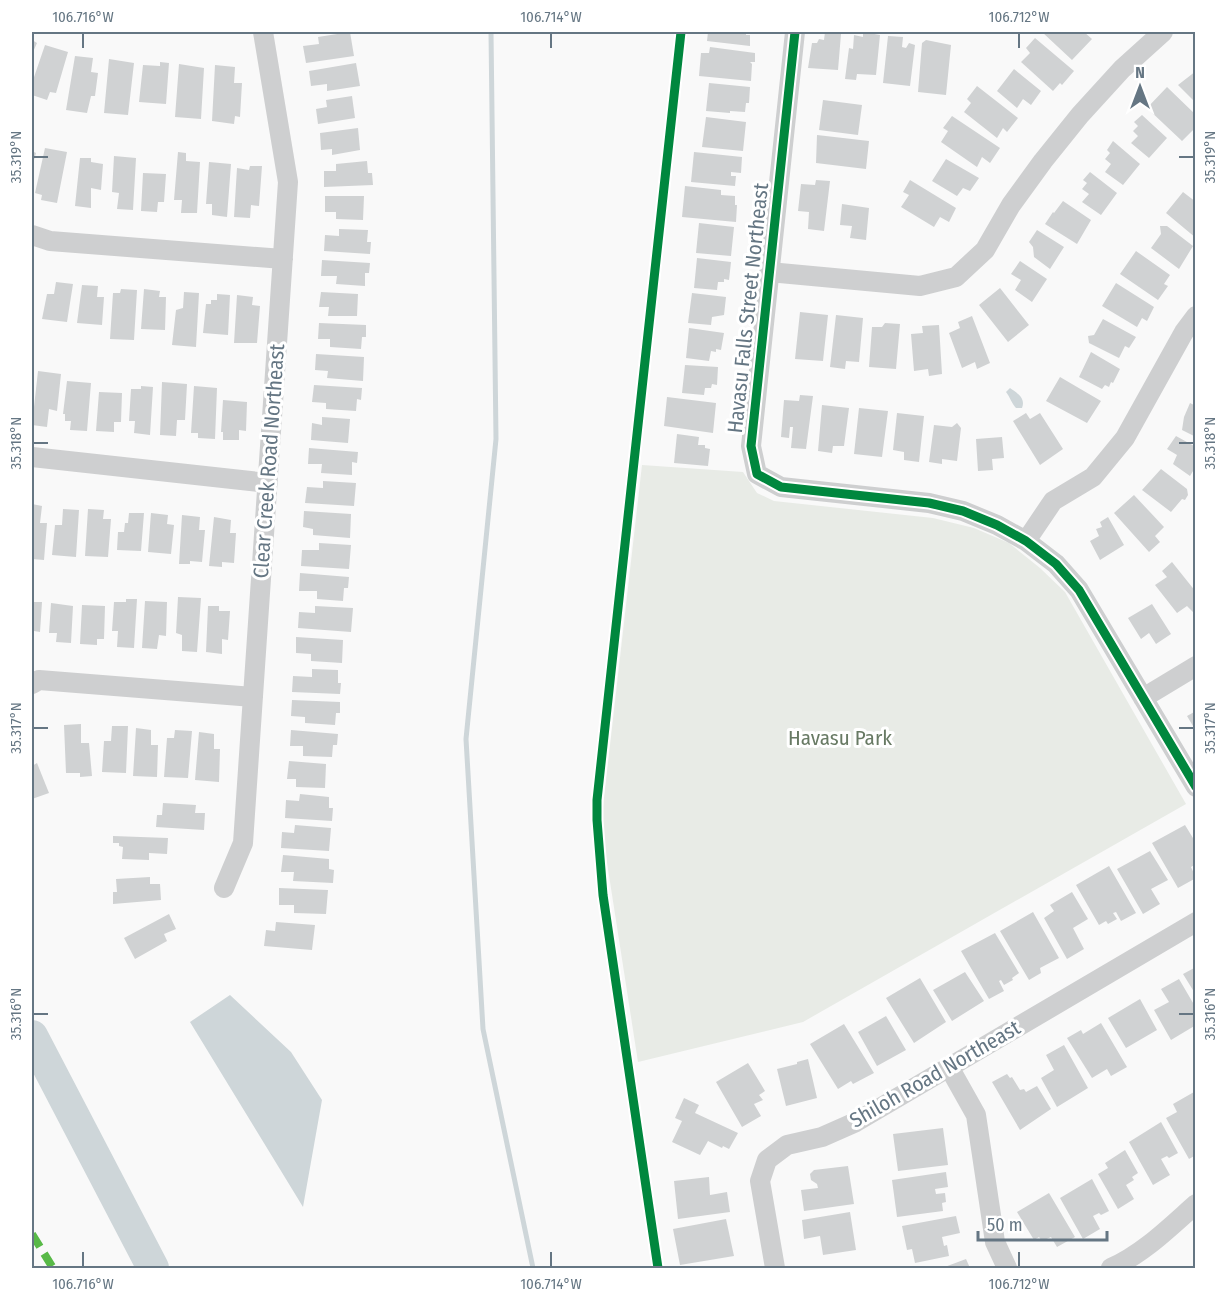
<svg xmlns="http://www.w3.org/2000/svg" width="1227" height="1300" font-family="'Fira Sans Condensed',sans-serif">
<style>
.green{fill:#e8ebe6}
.water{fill:#ced6d9}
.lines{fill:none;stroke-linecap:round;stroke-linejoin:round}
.stream{stroke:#ced6d9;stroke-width:5}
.river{stroke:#ced6d9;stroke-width:32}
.building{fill:#d0d2d3}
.minor{stroke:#cecfd0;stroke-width:20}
.quiet{stroke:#58b947;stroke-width:8;stroke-dasharray:15 8;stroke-linecap:butt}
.cycleway-casing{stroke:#fff;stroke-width:13}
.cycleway{stroke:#00873e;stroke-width:9}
.ticks{fill:none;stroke:#657683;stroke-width:2}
.labels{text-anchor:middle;stroke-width:6;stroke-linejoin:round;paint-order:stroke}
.street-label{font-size:21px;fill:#657683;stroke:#fff}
.park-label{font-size:21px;fill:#687a64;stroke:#fff}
.neatline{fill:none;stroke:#657683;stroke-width:2}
.ticks-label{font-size:15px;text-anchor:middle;fill:#657683}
</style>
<rect width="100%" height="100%" fill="#f9f9f9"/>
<path class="green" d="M642,465L743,472L757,493L774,501L933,518L974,528L1009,543L1040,568L1065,592L1186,804L803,1022L638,1062L601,824Z"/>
<path class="water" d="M1010,388C1017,393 1026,398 1022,408H1016C1012,404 1010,397 1006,392Z
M230,995L291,1052L322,1100L303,1207L190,1022Z"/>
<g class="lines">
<path class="stream" d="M491,32L496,439L466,739L483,1029L533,1268"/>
<path class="river" d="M32,1036L153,1268"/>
</g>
<path class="building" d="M350,32L354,56L306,63L303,46L319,44L318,37Z
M708,32H746V35H750V46L707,41Z
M825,32L841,34L838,70L808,68L812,43H817L819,39L824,40Z
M863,32L880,35L876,75L857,74L856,80L845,79L849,48L853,49L854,35L863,37Z
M1042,32H1084L1092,39L1072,60Z
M888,36L903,37L902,47L906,48L909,43L915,45L910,86L883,83Z
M1035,38L1074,71L1062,85L1060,83L1053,91L1021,62L1030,53L1026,48Z
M32,40L37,43L32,54Z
M926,40L951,45L946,95L918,92L922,43Z
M45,45L68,52L56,93L50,92L47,100L32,95V83Z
M710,47L755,53V62H750L752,64L751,81L699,76L701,53H709Z
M75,56L93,58L91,72L98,73L95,96H91L87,113L66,110Z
M109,59L134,63L128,115L104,113Z
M160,62L169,63L166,104L139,102L143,65L160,66Z
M356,63L360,86L327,91V84L311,86L309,71Z
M179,64L204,68L201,119L175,117Z
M215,65L235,67L234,83H242L240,117L235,116L234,124L212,121Z
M1014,69L1041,91L1031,105L1023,99L1017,108L997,91Z
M1196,71V103L1178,85Z
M709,83L750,87L749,103H746L745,112L730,111V113L706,111Z
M977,86L1018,118L1007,132L1003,128L997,138L964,112L971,103L967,99Z
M1167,87L1196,115V127L1182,141L1147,108Z
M352,96L355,118L318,124L316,109L327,107L326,100Z
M823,100L862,105L858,135L819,130Z
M1142,115L1167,138L1149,158L1131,143L1138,136L1133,131L1138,126L1134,122Z
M952,116L1000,148L990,163L982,157L977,167L941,142L948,131L943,128Z
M706,117L746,122L743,151L702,147Z
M358,128L360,150L332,155V149L321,150L320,133Z
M817,135L869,141L866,169L816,163Z
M1113,141L1140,164L1123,185L1105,172L1111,164L1105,159L1110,153L1107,150Z
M45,148L67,152L57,203L41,200L42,195L35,193Z
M32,151L36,153L32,167Z
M178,152L186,153V161L200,162L197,213H181L182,200H174Z
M694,152L742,157L741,173L731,172V176H736L735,186L691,182Z
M114,156L136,158L133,210L117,209L119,193L112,192Z
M80,158H91V162L103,164L101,190L91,188V208L75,206Z
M946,159L979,178L970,191L963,188L957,196L932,181Z
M367,161L368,173H372L373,185L324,187V171H336V164Z
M209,162L231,164L227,217L212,215V204H206Z
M250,166H262L259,206L251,205L250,218L234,217L237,168L249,170Z
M1090,172L1117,193L1101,215L1082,202L1089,194L1082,189L1087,183L1083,180Z
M143,173L166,174L164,202H158L157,212L141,211Z
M816,180L830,181L824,231L808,229L809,212L798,211L801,184L815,185Z
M910,180L956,208L949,222L940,217L934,227L901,207L909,195L903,192Z
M685,186L721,190V195L735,196V205H737L736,222L682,217Z
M1183,192L1196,202V238L1166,213Z
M325,196H364L363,220L336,219V212H325Z
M1063,201L1091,220L1077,244L1045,224L1053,212L1054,213Z
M842,204L869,208L866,240L850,238L852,226L840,225Z
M699,223L734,227L731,256L696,253Z
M1160,226H1167L1193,246L1179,269L1151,248L1161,234Z
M339,229L368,230L367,242H371L370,254L324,251L325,235L339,236Z
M1037,230L1064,247L1050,269L1034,257L1033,247L1029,242Z
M1136,251L1170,275L1164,284L1168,286L1158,300L1120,274Z
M697,258L731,262L729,280L724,279V282H718L717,290L694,288Z
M322,260L370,263L369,273H365V286L336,284L337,276H321Z
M1020,261L1047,279L1032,302L1015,290L1021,280L1011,274Z
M56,282L73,284L67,322L42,319L47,294H54Z
M1116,283L1154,307L1147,321L1142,318L1137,327L1102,306Z
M82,285L98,286L97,297H104L102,325L77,323Z
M1000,288L1029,325L1008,342L979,305Z
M121,289L137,290L134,340L110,339L113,293H120Z
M144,289L160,291L159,297H166L165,330L141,329Z
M184,292L199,293L196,347L172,345L176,310L183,308Z
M321,292L358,294L357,316H328L329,307H319Z
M692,293L726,297L724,315L712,317L711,325L688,323Z
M217,294L230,295L228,335L203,333L206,304H211V300H217Z
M237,295L253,297L252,305L260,306L257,343H234Z
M800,312L828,315L823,361L795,359Z
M836,315L863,318L859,362L846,361L845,369L830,367Z
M972,316L990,363L977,369L975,362L962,368L949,333L960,328L958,322Z
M1103,319L1136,337L1129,348L1125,346L1119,358L1089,343L1088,336L1094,335Z
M319,323L366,325V337H362L361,349L330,347V339H318Z
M885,323L900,324L896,369L869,367L872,327H882Z
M939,325L942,374L929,376L928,369L914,371L911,334L923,333L922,326Z
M689,328L724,333L721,350L716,349V352L711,351L709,361L686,358Z
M1091,352L1120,369L1113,383L1111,382L1109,387L1105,385L1102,389L1079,377Z
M316,354L364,357L363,381L327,378L328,371L315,370Z
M685,365L718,367L717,385L712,384L711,388H705L704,395L682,393Z
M38,371L61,374L57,411L49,409L47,427L32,425Z
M1060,377L1101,401L1087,423L1046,401Z
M67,381L91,383L87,431L70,430L71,421H65V414H63Z
M162,382L187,384L185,420H177L176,436L160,435Z
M314,385L362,388L361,400L357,399L356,411L326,409V403L312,402Z
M141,386L153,387L150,435L134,433L135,421H129L131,389H141Z
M194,386L217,388L215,439L198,438V433H191Z
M99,392L122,393L121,422H114V432L96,431Z
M800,395L813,396L806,449L791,448L793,427H790L789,438L781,437L784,400L799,401Z
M667,397L716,403L713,433L664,426Z
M223,400L247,402L246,431L239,430V440H223V432H221Z
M1190,403L1196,406V437L1182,430L1184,417Z
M822,405L849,408L844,446H833L832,453L818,451Z
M859,408L888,411L882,457L854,454Z
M897,413L924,416L919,462L904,460V452L893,450Z
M1026,413L1030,419L1040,413L1063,449L1040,465L1013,421Z
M322,417L350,419L348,443L311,440L312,423L322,425Z
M957,423L961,428L957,461L942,459V464L929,462L934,425L952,427Z
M677,434L699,437L698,445H705V448L710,449L708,466L674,463Z
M1176,436L1196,447V466L1190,476L1173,464L1177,455L1167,449Z
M1002,437L1004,458L992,459L993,470L978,471L976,439Z
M309,448L358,452L357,463L352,462V475L321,473L322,464H308Z
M1161,469L1187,489L1188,495L1185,500L1182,499L1171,512L1142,490Z
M323,481L356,483L354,506L305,503L307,487L323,488Z
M1134,495L1164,527L1155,536L1160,542L1149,552L1114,513Z
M32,504L42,506L40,523H47L44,560L32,559Z
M63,509L79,510L76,557L52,555L55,525H62Z
M88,509L104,510L103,519H111L108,557L85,556Z
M304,511L351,514L350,538L313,535V529L303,527Z
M129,513H144L141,551L117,550L118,532H124L125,523H128Z
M151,513L168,515L167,524L174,525L171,554L148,552Z
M182,515L200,517L199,530H205L202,562L190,561V564H179Z
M214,517L231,520L230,533H236L234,563L222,562V567L209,566Z
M1108,517L1124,545L1100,560L1090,541L1099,536L1096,529L1102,527L1100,522Z
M319,543L351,545L349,569L301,566L302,550H319Z
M1172,562L1196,592V609L1193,612L1187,606L1177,613L1155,585L1167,577L1162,571Z
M300,573L349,577L348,588H344L343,601L317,599V591H299Z
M178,597L201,598L197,652L182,651V635L176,633Z
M126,599H137L134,648L117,647L118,631H112L114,602H126Z
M145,601L167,602L166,636L159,635L157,649L142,648Z
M32,602H42L40,632L34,631L33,643H32Z
M51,603L73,606L71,643L56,642L57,633H49Z
M1152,604L1171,634L1156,644L1149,633L1141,639L1128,618Z
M82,605L105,606L104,639H97V645L80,644Z
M208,606H219V611H230L228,640L222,639V654L206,652Z
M315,606L353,608L351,632L298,628L299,612L315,613Z
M296,637L343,640L342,663L311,661V654L296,653Z
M312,669L338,670V683H341L340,694L292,692L293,676L312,677Z
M292,700L340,702V713H336L335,725L305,723V717L291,716Z
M1196,711V731L1187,716Z
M81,724V743H89L92,776L80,777V773H66L64,725Z
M112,726H128L126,773L102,772L104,741H111Z
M136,728L151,730V745H158L157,777L133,776Z
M175,730L192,731L188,778L164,777L167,738H174Z
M291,730L338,734L337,745H333L332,757L303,756V746H290Z
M199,732L214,734V749H220L219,782L195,780Z
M289,761L326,764L325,788L296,787V779H287Z
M37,763L49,793L32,799V766Z
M300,794L329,797V808H333L332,821L285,818L286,800L299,801Z
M163,803L196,805L195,813H205L204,830L156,827L157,815H162Z
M295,825L331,828L329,851L281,848L282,832L294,833Z
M1185,825L1196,843V864L1191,867L1196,878L1178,888L1152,843Z
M113,836L168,838L167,854L149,853V860L122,859L123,847L119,846V843H113Z
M1150,851L1168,880L1151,889L1160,904L1143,914L1117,869Z
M283,855L329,859V869L334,870L333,883L293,881L294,872H281Z
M1109,866L1136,913L1121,921L1116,912L1113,913L1117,919L1108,924L1106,921L1099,925L1076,885Z
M150,877V884H160L161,900L113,904V892H117L116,879Z
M279,888L328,890L326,914L294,913V905H279Z
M1072,892L1088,919L1073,928L1084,949L1067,959L1044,918L1054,911L1050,905Z
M1033,912L1059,958L1040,968L1041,973L1029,980L1000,931Z
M169,914L176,929L164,934L167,941L135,959L124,938Z
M276,922L315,925L312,950L264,946L266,930L275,931Z
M995,933L1019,973L1012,978L1013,980L1004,985L1001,980L999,981L1004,991L989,999L961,951Z
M1196,967V995L1183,974Z
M965,972L984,1001L952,1021L933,990Z
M920,978L946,1022L914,1043L886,998Z
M1179,979L1196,1008V1025L1171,1040L1154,1010L1169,1002L1161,989Z
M1140,999L1157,1030L1126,1048L1108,1018Z
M886,1016L906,1050L877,1066L858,1032Z
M1101,1023L1127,1067L1111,1076L1107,1069L1092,1078L1067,1038L1081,1030L1083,1034Z
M844,1024L874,1073L853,1084L851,1081L838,1089L810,1044Z
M1064,1045L1088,1088L1057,1107L1041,1078L1054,1070L1046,1055Z
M808,1059L817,1098L786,1106L777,1069L797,1064V1062Z
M748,1063L765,1091L759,1095L763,1100L754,1104L761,1116L742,1127L716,1082Z
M1007,1074L1010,1078L1012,1077L1020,1090L1024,1089L1026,1092L1037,1086L1051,1109L1020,1130L992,1082Z
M1194,1092L1196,1095V1155L1189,1159L1166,1118L1177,1112L1173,1104Z
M684,1098L699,1105L695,1113L738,1133L729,1149L723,1146L722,1148L708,1141L700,1155L672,1142L682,1121L675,1118Z
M1161,1122L1178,1153L1169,1158L1167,1156L1161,1159L1170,1175L1153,1185L1129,1142Z
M943,1128L948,1165L898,1171L893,1134Z
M1125,1150L1138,1173L1132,1177L1134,1180L1126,1185L1134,1199L1118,1209L1098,1174L1108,1168L1105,1163Z
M848,1166L854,1204L804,1211L801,1190L818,1188L817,1184L811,1180L810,1174L814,1170Z
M946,1172L948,1187L935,1189L936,1194L945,1193L946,1202L942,1203L943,1211L897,1217L892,1180Z
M709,1177L710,1195L727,1192L730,1212L678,1219L674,1181Z
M1092,1179L1109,1211L1101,1215L1099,1213L1093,1216L1100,1229L1083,1239L1060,1198Z
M1049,1193L1075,1237L1057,1247L1051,1237L1042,1241L1039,1237L1034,1240L1017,1212Z
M850,1212L856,1250L823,1255L820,1236L804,1239L802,1220Z
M956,1216L960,1233L942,1237L944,1246L947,1245L949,1256L915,1263L912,1249L907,1250L902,1226Z
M726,1219L734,1256L680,1265L673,1229Z
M966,1259L970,1268H942Z"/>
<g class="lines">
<path class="minor" d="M795,32L751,446L757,474L781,487L929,503L963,511L997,525L1026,541L1056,564L1079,590L1196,787
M32,235L50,241L283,259
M769,272L920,286L956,277L985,250L1011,205L1043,161L1080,115L1122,69L1163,32
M32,457L268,483
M1026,541L1053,501L1093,477L1125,438L1184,332L1196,316
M32,684L39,680L253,697
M1143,698L1196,666
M224,888L243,843L288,182L263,32
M949,1067L976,1115L995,1242L1007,1268
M775,1268L760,1181L767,1160L787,1145L822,1137L856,1122L1196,922
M1111,1268C1143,1254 1170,1227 1196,1204"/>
<path class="quiet" d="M32,1234L53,1268"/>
<defs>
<path id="cycleway" d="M795,32L751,446L757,474L781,487L929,503L963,511L997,525L1026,541L1056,564L1079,590L1196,787
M658,1268L603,895L597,820V800L681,32"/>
</defs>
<use href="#cycleway" class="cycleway-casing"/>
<use href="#cycleway" class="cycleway"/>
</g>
<path class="ticks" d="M83,33V48M551,33V48M1019,33V48M33,157H48M1179,157H1194M33,443H48M1179,443H1194M33,728H48M1179,728H1194M33,1014H48M1179,1014H1194M83,1252V1267M551,1252V1267M1019,1252V1267"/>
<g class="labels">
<g class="street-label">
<text transform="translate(748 308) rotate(-84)" y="7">Havasu Falls Street Northeast</text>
<text transform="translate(269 461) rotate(-86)" y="7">Clear Creek Road Northeast</text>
<text transform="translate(935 1074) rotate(-30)" y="7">Shiloh Road Northeast</text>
</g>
<g class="park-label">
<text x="840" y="745">Havasu Park</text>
</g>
</g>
<rect width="1227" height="1300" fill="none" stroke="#ffffff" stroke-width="66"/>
<g transform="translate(1140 87)" stroke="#ffffff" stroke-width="4.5" paint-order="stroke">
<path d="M0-4.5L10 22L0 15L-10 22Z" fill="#657683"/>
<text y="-9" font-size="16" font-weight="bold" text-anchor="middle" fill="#657683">N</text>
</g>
<path d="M978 1231v9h129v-9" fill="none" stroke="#657683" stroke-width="3"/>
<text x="987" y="1231" font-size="18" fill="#657683" stroke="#ffffff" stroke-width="4.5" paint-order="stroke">50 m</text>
<rect x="33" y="33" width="1161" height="1234" class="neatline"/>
<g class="ticks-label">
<text x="83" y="22">106.716°W</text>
<text x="551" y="22">106.714°W</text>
<text x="1019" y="22">106.712°W</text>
<text transform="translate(16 157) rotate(-90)" y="5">35.319°N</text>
<text transform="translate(1210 157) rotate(-90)" y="5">35.319°N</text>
<text transform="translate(16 443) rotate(-90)" y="5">35.318°N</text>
<text transform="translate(1210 443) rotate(-90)" y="5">35.318°N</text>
<text transform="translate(16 728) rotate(-90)" y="5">35.317°N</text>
<text transform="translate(1210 728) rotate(-90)" y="5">35.317°N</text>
<text transform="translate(16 1014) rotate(-90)" y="5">35.316°N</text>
<text transform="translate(1210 1014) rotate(-90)" y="5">35.316°N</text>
<text x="83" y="1289">106.716°W</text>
<text x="551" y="1289">106.714°W</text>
<text x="1019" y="1289">106.712°W</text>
</g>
</svg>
